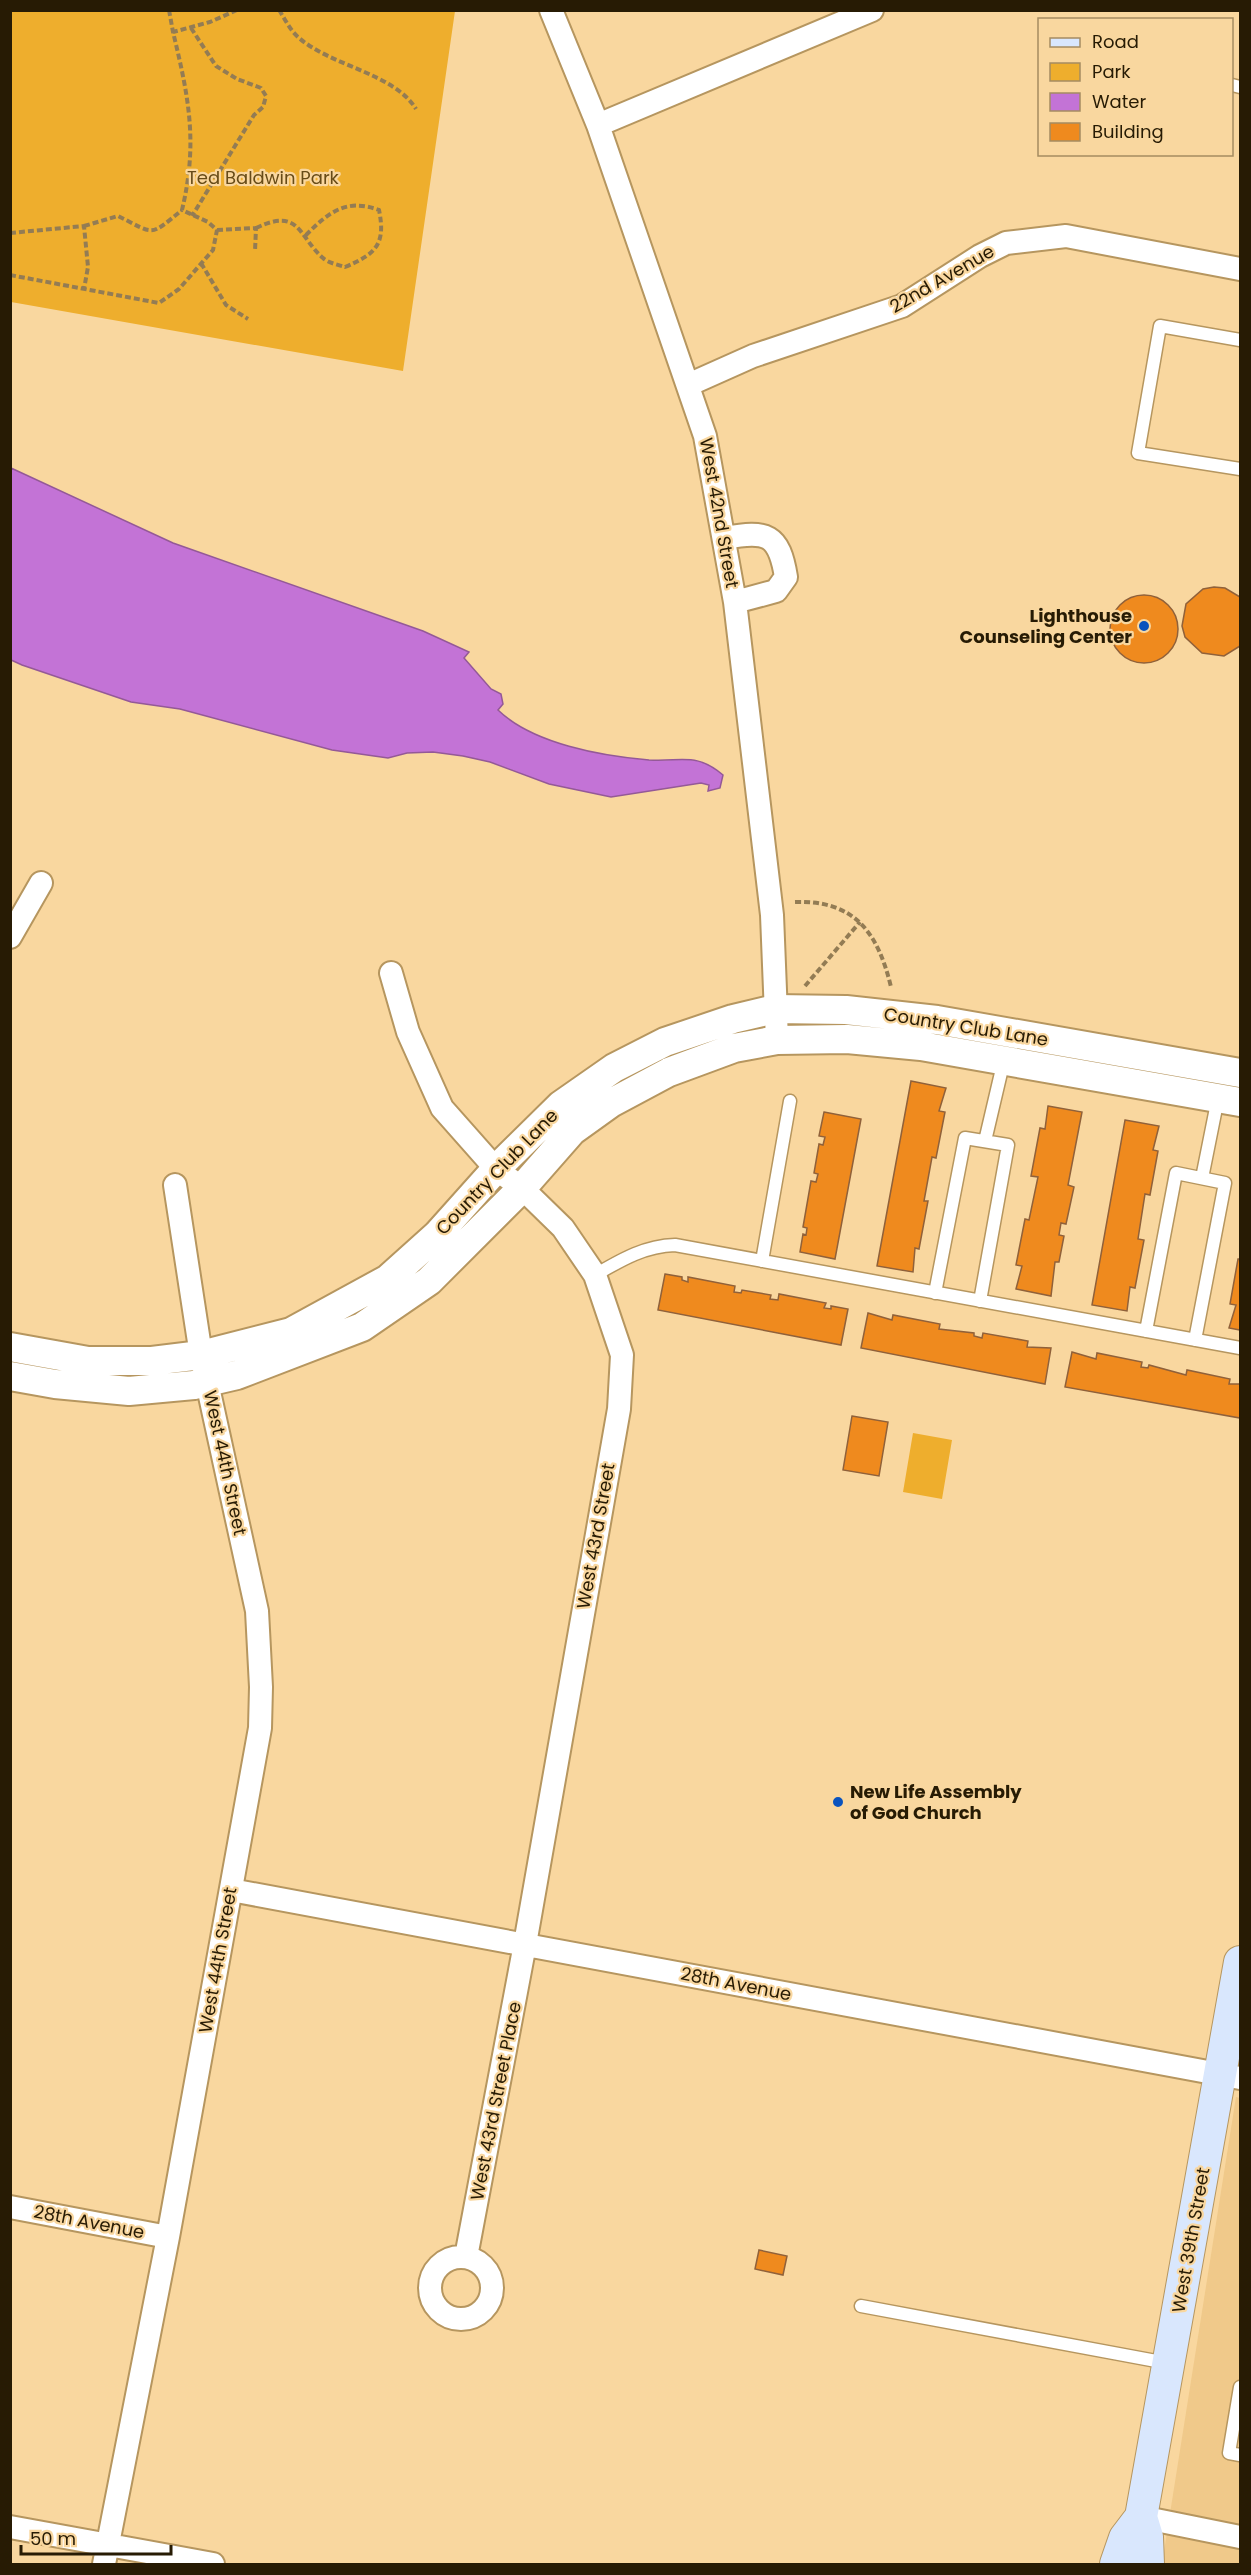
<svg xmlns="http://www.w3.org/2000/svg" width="1251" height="2575" font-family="Poppins,sans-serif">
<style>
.built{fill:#f0c98a}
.green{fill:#eeae2d}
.water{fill:#c373d6;stroke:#945997;stroke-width:1.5}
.building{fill:#ef8a1e;stroke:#90613a;stroke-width:1.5}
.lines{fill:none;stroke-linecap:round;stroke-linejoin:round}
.service-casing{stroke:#b6965f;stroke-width:15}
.minor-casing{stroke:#b6965f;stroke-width:26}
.tertiary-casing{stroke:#b6965f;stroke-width:32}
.secondary-casing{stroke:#b6965f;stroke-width:34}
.path{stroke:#937c54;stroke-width:4;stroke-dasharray:6 3;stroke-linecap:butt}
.service{stroke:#fff;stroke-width:12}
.minor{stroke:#fff;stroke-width:22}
.tertiary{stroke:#fff;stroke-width:28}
.secondary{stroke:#d9e7fd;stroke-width:32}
.poi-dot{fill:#0a53be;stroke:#f9d79f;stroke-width:2}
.labels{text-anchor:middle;stroke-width:4.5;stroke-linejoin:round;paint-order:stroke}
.park-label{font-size:18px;fill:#674b17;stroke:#f9d79f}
.street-label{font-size:18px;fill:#271b04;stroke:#f9d79f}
.poi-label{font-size:18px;font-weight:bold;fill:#271b04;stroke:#f9d79f;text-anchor:end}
</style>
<rect width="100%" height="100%" fill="#f9d79f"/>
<path class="built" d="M1236,2097L1240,2098V2564H1162Z"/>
<path class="green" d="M10,11H455L403,371L11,302Z
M913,1433L952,1440L942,1499L903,1492Z"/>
<path class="water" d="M11,468L173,543L423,631L469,652L464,658L491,689L501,694L503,704L498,710C533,744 602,756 649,760C682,762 696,752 723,775L720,788L708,791L709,785L701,783L611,797L549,784L490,762L463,756L433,752L407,753L388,758L332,750L180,709L131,702L22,665L11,660Z"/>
<path class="building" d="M1214,587L1225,588L1240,597V646L1224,656L1202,653L1185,637L1182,626L1186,604L1203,589Z
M1110 629a34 34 0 1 1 68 0a34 34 0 1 1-68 0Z
M911,1081L946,1088L939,1111L945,1112L936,1158L932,1157L924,1201H928L919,1249L915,1248L913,1272L877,1266Z
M1048,1106L1082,1112L1068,1185L1074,1187L1066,1224L1061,1223L1059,1235L1064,1236L1059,1262H1055L1051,1296L1016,1289L1022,1266L1016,1265L1025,1219L1029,1220L1038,1177L1031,1176L1040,1128L1045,1129Z
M824,1112L861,1119L835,1259L800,1252L803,1234L806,1235L807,1228L803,1227L811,1181L816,1182L818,1174L814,1173L819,1144L823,1145L825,1137L819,1136Z
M1125,1120L1159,1126L1153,1150L1158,1151L1150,1195L1145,1194L1138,1239L1144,1240L1135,1288L1130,1287L1127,1311L1092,1305Z
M1238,1259H1240V1330L1229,1328L1236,1305L1230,1304Z
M665,1274L682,1277V1280L688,1282V1277L735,1286L734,1292L741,1293L742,1290L771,1295L770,1299L778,1300L779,1294L826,1303L824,1308L831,1309V1306L848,1309L841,1345L658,1310Z
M868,1313L892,1320L893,1315L940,1324L939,1329L974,1333V1336L982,1338L983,1333L1028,1341L1027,1347L1051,1348L1045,1384L861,1348Z
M1072,1352L1096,1359L1097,1353L1142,1362L1141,1367L1148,1368L1149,1365L1186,1375L1187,1370L1230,1379L1229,1384H1240V1418L1065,1387Z
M852,1416L888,1422L879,1476L843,1470Z
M759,2250L787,2256L783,2275L755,2269Z"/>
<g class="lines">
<defs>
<path id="service" d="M1232,85L1240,87
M1240,340L1160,326L1138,453L1240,469
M985,1141L1004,1060
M1202,1178L1218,1098
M762,1261L790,1101
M595,1275C621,1260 644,1246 675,1245L1240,1348
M935,1293L965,1138L1008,1145L980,1301
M1146,1331L1176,1173L1225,1183L1195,1340
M861,2306L1167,2363
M1240,2387L1229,2453L1240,2455"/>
<path id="minor" d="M551,10L598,125L705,436L735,602L772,915L777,1040
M598,125L872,10
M688,385L753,356L902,306L980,256L1006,243L1066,236L1240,269
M725,538C767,530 779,534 786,577L776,591L735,602
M10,937L41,883
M391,973L408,1032L442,1108L496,1169L522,1188L563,1228L595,1275L622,1355L619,1409L525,1944L466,2257
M231,1890L1240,2078
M10,2207L168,2237
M430 2288a31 31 0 1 1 62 0a31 31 0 1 1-62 0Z
M1141,2517L1240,2537
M10,2527L213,2564
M104,2564L168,2237L260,1728L261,1687L257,1611L201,1355L175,1185"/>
<path id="tertiary" d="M10,1347L88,1361H152L201,1355L291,1332L388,1279L437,1235L496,1169L561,1105L614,1068L665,1042L733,1019L775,1009L846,1010L937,1020L1240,1073
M10,1376L55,1384L129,1391L194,1385L237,1375L362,1327L429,1281L522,1188L572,1131L611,1103L669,1072L734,1048L777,1040L847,1039L921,1046L1240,1102"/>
<path id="secondary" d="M1116,2564L1125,2538L1141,2517
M1148,2564L1147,2537L1141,2517L1240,1962"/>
</defs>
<use href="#service" class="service-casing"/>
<use href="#minor" class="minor-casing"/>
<use href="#tertiary" class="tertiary-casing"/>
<use href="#secondary" class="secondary-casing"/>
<path class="path" d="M169,10L173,32
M279,10C285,19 290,30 298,37C330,66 394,73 416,109
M191,28L216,66L237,79L261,88L266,96L263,107L254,115L192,216
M84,226L118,216C155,234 148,238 182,210
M256,228C300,207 298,236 323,258C328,263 339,265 345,267C376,254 386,244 379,210C346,198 329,212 306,235
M217,230L256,228L255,251
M10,233L84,226L88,267L84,289
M201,263L226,305L248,319
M10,275L159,303L179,289L213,250L217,230L208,222L182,210C198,143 189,98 173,32L210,22L237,10
M795,902C855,900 878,933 891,987
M805,986L860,922"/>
<use href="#service" class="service"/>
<use href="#minor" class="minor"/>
<use href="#tertiary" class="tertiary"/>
<use href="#secondary" class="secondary"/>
</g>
<g class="poi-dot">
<circle cx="1144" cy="626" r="6"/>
<circle cx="838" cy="1802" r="6"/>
</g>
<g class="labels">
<g class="park-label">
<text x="263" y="184">Ted Baldwin Park</text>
</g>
<g class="street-label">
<text transform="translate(942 279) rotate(-30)" y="6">22nd Avenue</text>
<text transform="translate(719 513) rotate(80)" y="6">West 42nd Street</text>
<text transform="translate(966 1027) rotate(9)" y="6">Country Club Lane</text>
<text transform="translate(497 1172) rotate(-46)" y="6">Country Club Lane</text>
<text transform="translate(225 1463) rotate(78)" y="6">West 44th Street</text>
<text transform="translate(596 1536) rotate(-80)" y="6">West 43rd Street</text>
<text transform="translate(218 1960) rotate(-80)" y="6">West 44th Street</text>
<text transform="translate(736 1984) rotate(11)" y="6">28th Avenue</text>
<text transform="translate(496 2101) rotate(-79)" y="6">West 43rd Street Place</text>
<text transform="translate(89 2222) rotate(11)" y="6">28th Avenue</text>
<text transform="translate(1191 2240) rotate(-80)" y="6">West 39th Street</text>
</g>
<g class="poi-label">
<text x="1132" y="622">Lighthouse<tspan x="1132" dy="21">Counseling Center</tspan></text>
<text x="850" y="1798" text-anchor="start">New Life Assembly<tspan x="850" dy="21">of God Church</tspan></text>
</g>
</g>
<rect width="1251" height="2575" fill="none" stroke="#271b04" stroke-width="24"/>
<rect x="1038" y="18" width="195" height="138" fill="#f9d79f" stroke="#a58c61" stroke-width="1.5"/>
<rect x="1050" y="38" width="30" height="9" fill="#d9e7fd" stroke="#a58c61" stroke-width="1.5"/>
<text x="1092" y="48" font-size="18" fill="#271b04">Road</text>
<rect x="1050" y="63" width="30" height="18" fill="#eeae2d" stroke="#a58c61" stroke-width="1.5"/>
<text x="1092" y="78" font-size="18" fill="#271b04">Park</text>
<rect x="1050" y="93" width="30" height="18" fill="#c373d6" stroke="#a58c61" stroke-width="1.5"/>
<text x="1092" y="108" font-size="18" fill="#271b04">Water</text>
<rect x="1050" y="123" width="30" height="18" fill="#ef8a1e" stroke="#a58c61" stroke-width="1.5"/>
<text x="1092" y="138" font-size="18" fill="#271b04">Building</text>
<path d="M21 2545v9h150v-9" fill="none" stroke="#271b04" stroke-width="3"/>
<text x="30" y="2545" font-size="18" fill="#271b04" stroke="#f9d79f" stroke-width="4.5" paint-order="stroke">50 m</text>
</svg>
